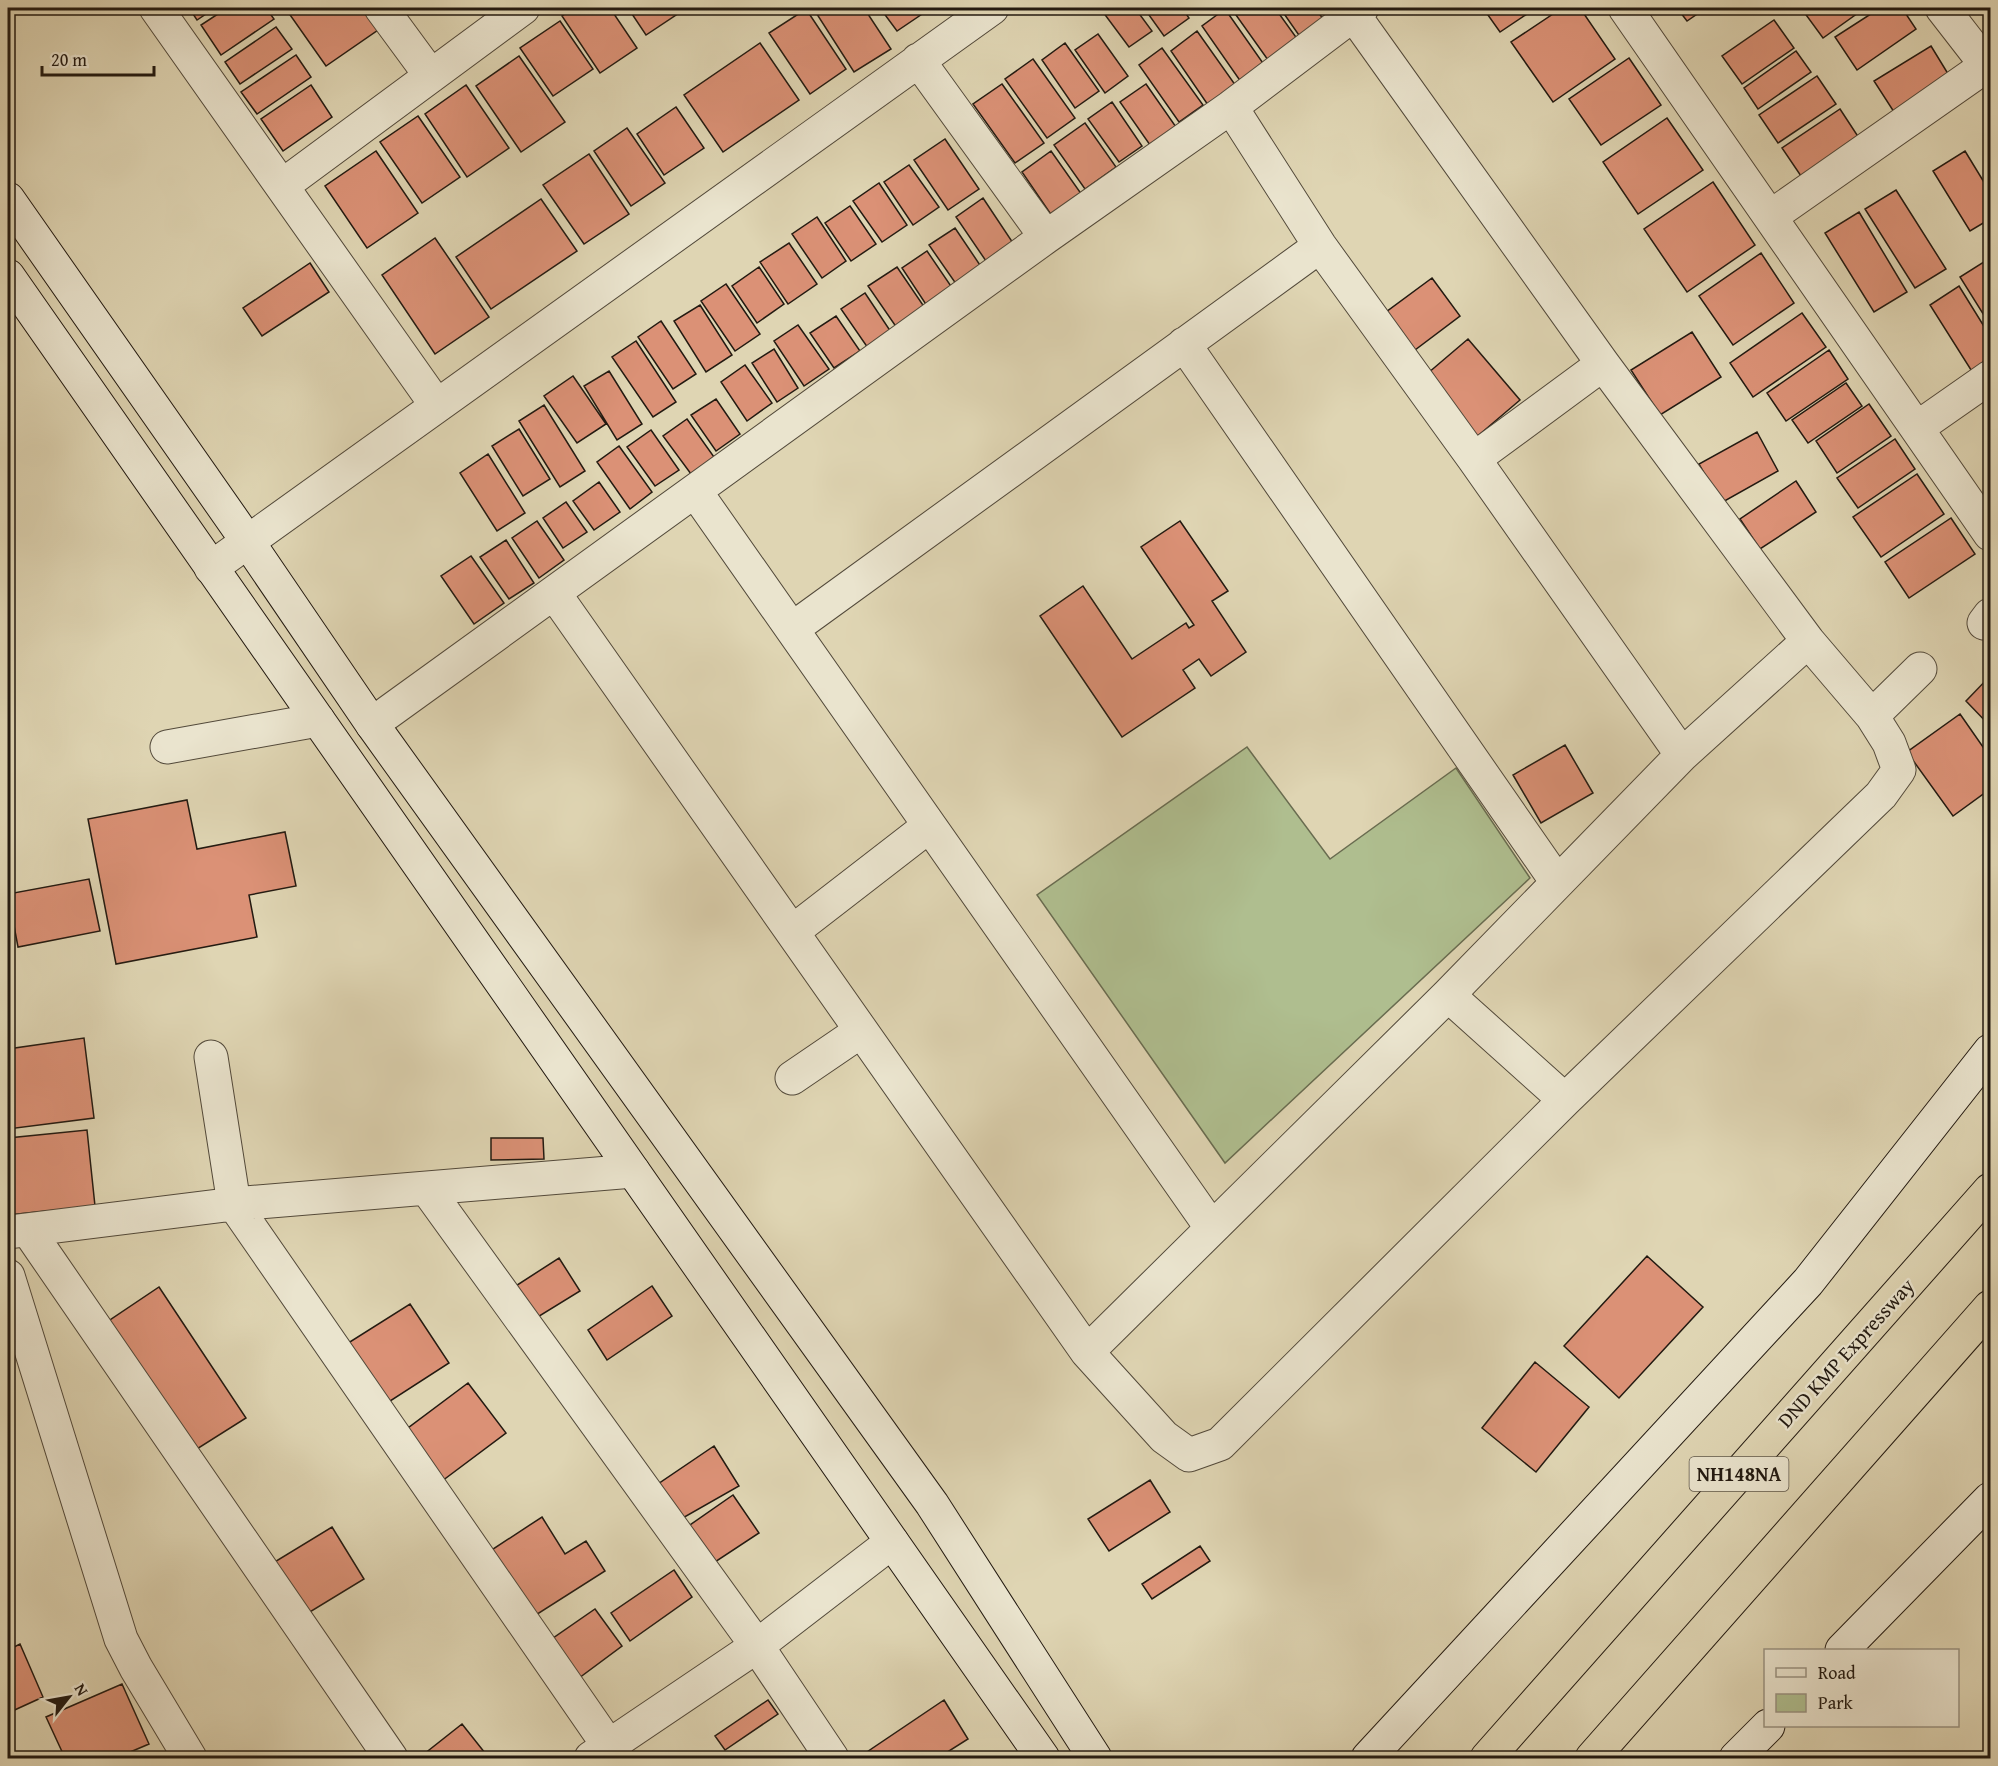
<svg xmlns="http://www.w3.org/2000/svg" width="1998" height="1766" font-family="'Gentium Book Plus',serif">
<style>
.green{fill:#afbe8f;stroke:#696c50;stroke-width:1.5}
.building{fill:#db9176;stroke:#231a11;stroke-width:1.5}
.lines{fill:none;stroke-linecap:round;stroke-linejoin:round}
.street-casing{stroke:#52493a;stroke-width:35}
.secondary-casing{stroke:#231a11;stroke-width:35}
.highway-casing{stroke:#231a11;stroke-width:35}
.street{stroke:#eae4ce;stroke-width:33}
.secondary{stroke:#eae4ce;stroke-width:33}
.highway{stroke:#dfd5b3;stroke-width:33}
.labels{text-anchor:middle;stroke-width:4.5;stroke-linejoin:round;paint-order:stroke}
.shield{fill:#eae4ce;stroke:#5f574a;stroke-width:1.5}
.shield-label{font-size:20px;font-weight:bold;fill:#231a11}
.street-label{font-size:21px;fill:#231a11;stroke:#eae4ce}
</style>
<rect width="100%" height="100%" fill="#dfd5b3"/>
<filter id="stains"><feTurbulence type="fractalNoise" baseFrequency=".00333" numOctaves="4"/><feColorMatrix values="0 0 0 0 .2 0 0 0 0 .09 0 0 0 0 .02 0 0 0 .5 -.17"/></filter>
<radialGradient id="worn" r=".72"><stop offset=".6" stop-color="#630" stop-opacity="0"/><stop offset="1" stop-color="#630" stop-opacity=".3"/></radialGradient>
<path class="green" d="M1247,747L1330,859L1456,768L1530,878L1225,1163L1037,895Z"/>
<path class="building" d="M189,8H215L197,20Z
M227,8H266L274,19L221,55L201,25Z
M295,8H362L378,30L326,66L288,12Z
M574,8H610L637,48L600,73L562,16Z
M628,8H675L679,13L646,35Z
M684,8H697L688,14Z
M813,8H864L891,49L854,72Z
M880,8H931L897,31Z
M1100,8H1135L1152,31L1129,47Z
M1144,8H1182L1189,18L1164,36Z
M1231,8H1275L1298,40L1268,60Z
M1280,8H1315L1327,24L1303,41Z
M1322,8H1351L1332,21Z
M1483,8H1536L1500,32Z
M1562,8H1580L1615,59L1553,102L1511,42Z
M1677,8H1706L1687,21Z
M1801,8H1865L1823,38Z
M1880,8H1902L1916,29L1857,70L1835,37Z
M806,9L846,69L810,94L769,33Z
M1225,9L1265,66L1241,82L1202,26Z
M1774,20L1794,48L1742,84L1722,56Z
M560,21L593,69L553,96L520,48Z
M276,27L292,49L240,84L225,62Z
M1197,31L1236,86L1208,105L1171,51Z
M1098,34L1128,76L1105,93L1075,50Z
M760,43L799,100L723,152L684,95Z
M1065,43L1099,91L1075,108L1042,60Z
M1931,46L1950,77L1894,112L1874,81Z
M1162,48L1203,105L1179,122L1139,65Z
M1796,51L1811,72L1758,109L1744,88Z
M296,55L311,77L257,114L241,92Z
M519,56L565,122L521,152L476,86Z
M1629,58L1661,105L1601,145L1569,99Z
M1033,59L1075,118L1047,138L1005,79Z
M1817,76L1836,104L1778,143L1759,115Z
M1002,84L1044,143L1015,163L973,104Z
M1146,84L1176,127L1150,145L1120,102Z
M311,85L332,117L283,151L261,119Z
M466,85L509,148L467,177L425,114Z
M1112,102L1142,146L1119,162L1088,119Z
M676,107L704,148L664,175L637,134Z
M1840,109L1861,141L1803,179L1782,148Z
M418,116L460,177L422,203L380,142Z
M1667,118L1703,170L1638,214L1603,162Z
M1085,123L1116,167L1085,189L1054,145Z
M627,128L665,183L631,206L594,151Z
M945,139L979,189L948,210L914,160Z
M376,151L418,213L367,248L325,186Z
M1051,151L1082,195L1052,216L1022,172Z
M1965,151L1990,192V219L1970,231L1933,171Z
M589,154L629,214L584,244L543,185Z
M909,165L939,207L913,225L884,182Z
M1713,182L1755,245L1687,292L1644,229Z
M879,183L907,225L882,242L853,201Z
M1896,190L1946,269L1915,288L1865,209Z
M983,198L1013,243L986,261L956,217Z
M541,199L577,251L491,309L456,257Z
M850,206L876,244L851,261L825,223Z
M1859,212L1907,292L1874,312L1825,233Z
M817,217L846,261L822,278L792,234Z
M955,228L986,274L961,291L929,245Z
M435,238L489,317L435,354L382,275Z
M789,243L817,284L788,304L760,262Z
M927,251L957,295L931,312L902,268Z
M1761,253L1794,303L1733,345L1699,296Z
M1990,258V325L1960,277Z
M310,263L329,292L262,336L243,308Z
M759,267L784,304L757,323L732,286Z
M897,267L927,311L899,331L868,286Z
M1432,278L1460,316L1411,353L1382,315Z
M726,284L760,334L735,351L701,301Z
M1959,286L1990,336V373L1978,381L1930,305Z
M865,293L893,335L870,351L841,309Z
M700,305L732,355L706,372L674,321Z
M1802,313L1826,347L1753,397L1730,363Z
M836,316L860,351L834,368L810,333Z
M661,321L696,374L673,389L638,337Z
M798,325L829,369L804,386L774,341Z
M1692,332L1721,377L1660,415L1631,370Z
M1468,339L1520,400L1473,440L1421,379Z
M636,341L676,402L653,417L612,357Z
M774,349L798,388L777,402L752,363Z
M1829,350L1848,379L1786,421L1767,393Z
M745,365L772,403L747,421L721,382Z
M609,371L642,424L617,440L584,386Z
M573,376L606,424L577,443L544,396Z
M1846,383L1862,406L1808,443L1792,420Z
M716,399L740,434L716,451L691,415Z
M1869,404L1891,436L1837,473L1816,441Z
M544,405L585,471L560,487L519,421Z
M687,419L714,457L691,474L663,436Z
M519,429L550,479L523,496L492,446Z
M651,430L679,470L655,486L627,447Z
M1757,432L1778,471L1721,503L1699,464Z
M1895,439L1915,469L1858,508L1837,478Z
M619,446L652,492L630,509L597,462Z
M488,454L525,513L497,531L460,473Z
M1917,474L1944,514L1881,557L1853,517Z
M1796,481L1816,512L1760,549L1740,519Z
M599,482L620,512L594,530L573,501Z
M566,502L587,532L563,548L543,518Z
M1951,518L1975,554L1909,598L1885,562Z
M537,521L564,560L539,578L512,538Z
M1180,521L1228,591L1212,601L1246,652L1211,676L1199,659L1183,670L1195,688L1122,737L1040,616L1083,586L1132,659L1186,623L1189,628L1194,625L1141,547Z
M506,540L534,583L509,599L480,557Z
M471,556L504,603L474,624L441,576Z
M1990,676V726L1966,701Z
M1960,714L1990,757V789L1953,816L1907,752Z
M1565,745L1593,793L1541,823L1513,775Z
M187,800L197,849L285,832L296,886L249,895L257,937L116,964L88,819Z
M89,879L100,931L18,947L8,894Z
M84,1038L94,1118L8,1129V1049Z
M87,1130L95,1206L8,1215V1138Z
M491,1138H543L544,1159L491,1160Z
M1647,1256L1703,1307L1619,1398L1564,1346Z
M559,1258L580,1291L528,1323L508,1291Z
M652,1286L672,1316L607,1360L588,1330Z
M159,1287L246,1418L189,1454L101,1326Z
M410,1304L449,1363L384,1405L345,1345Z
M1535,1362L1589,1407L1536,1472L1482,1428Z
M468,1383L506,1433L442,1481L404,1431Z
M714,1446L739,1486L681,1519L658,1484Z
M1150,1480L1170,1512L1109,1551L1088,1519Z
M733,1495L759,1533L712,1564L687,1527Z
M542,1517L565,1554L586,1541L605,1571L528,1620L484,1555Z
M332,1527L364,1579L300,1618L268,1566Z
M1200,1546L1210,1561L1152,1599L1142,1584Z
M674,1570L692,1597L630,1641L611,1613Z
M595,1609L622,1646L575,1681L546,1643Z
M20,1644L43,1697L8,1713V1650Z
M122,1684L149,1744L116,1758H65L46,1717Z
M768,1700L778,1714L725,1750L715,1736Z
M944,1700L968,1739L938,1758H858Z
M462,1724L489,1758H419Z"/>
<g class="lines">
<defs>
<path id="street" d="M156,8L437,406
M381,8L431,76
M1625,8L1990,534
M1942,8L1987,66
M918,60L1046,237
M1231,107L1320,246L1474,459L1682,755
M282,186L523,8
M1770,217L1990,63
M1184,344L1557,882
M1917,428L1990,377
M1474,459L1603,364
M695,491L1211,1227
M211,568L992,8
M554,593L1087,1352L1164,1437L1189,1455L1220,1444L1565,1100L1881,795L1899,770L1889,743L1872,716L1808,641L1603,364L1353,14
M1984,623L1990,615
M792,629L1320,246
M1872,716L1920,669
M372,724L1046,237L1231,107L1362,8
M167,747L318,720
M792,932L929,826
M1448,995L1565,1100
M211,1057L234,1204L617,1758
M792,1078L861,1031
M427,1189L757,1646L832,1758
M28,1230L391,1758
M9,1232L234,1204L633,1171
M8,1276L121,1639L136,1668L190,1758
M1087,1352L1448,995L1682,755L1808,641
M591,1758L757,1646L892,1542"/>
<path id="secondary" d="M8,199L248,542L372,724L932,1504L1095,1758
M8,276L1043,1758
M1842,1650L1990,1499
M1368,1758L1808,1282L1990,1051
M1736,1758L1768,1726"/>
<path id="highway" d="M1487,1758L1990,1190
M1592,1758L1990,1307"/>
</defs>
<use href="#street" class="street-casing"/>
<use href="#secondary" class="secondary-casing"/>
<use href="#highway" class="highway-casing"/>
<use href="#street" class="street"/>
<use href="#secondary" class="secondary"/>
<use href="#highway" class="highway"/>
</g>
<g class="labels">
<rect class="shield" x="1689.5" y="1457" width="99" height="34" rx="4.5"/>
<g class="shield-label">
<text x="1739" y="1481">NH148NA</text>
</g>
<g class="street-label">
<text transform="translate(1846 1353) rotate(-48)" y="7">DND KMP Expressway</text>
</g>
</g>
<rect width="1998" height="1766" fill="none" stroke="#dfd5b3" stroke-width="30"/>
<rect x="9" y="9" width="1980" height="1748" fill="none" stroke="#231a11" stroke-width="3"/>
<rect x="15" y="15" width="1968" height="1736" fill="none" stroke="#231a11" stroke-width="1.5"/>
<rect x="1764" y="1649" width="195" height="78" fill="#eae4ce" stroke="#9a9382" stroke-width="1.5"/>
<rect x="1776" y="1668" width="30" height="9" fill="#eae4ce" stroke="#9a9382" stroke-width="1.5"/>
<text x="1818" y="1679" font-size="18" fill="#231a11">Road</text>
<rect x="1776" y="1694" width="30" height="18" fill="#afbe8f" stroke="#9a9382" stroke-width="1.5"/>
<text x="1818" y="1709" font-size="18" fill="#231a11">Park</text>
<g transform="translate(69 1697) rotate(59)" stroke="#eae4ce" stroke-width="4.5" paint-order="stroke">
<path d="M0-4.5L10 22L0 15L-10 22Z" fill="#231a11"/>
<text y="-9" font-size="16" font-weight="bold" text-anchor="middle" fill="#231a11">N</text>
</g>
<path d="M42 66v9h112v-9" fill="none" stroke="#231a11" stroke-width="3"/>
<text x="51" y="66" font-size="18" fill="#231a11" stroke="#eae4ce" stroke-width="4.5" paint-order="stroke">20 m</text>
<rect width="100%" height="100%" filter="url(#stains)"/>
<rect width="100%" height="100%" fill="url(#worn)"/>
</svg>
